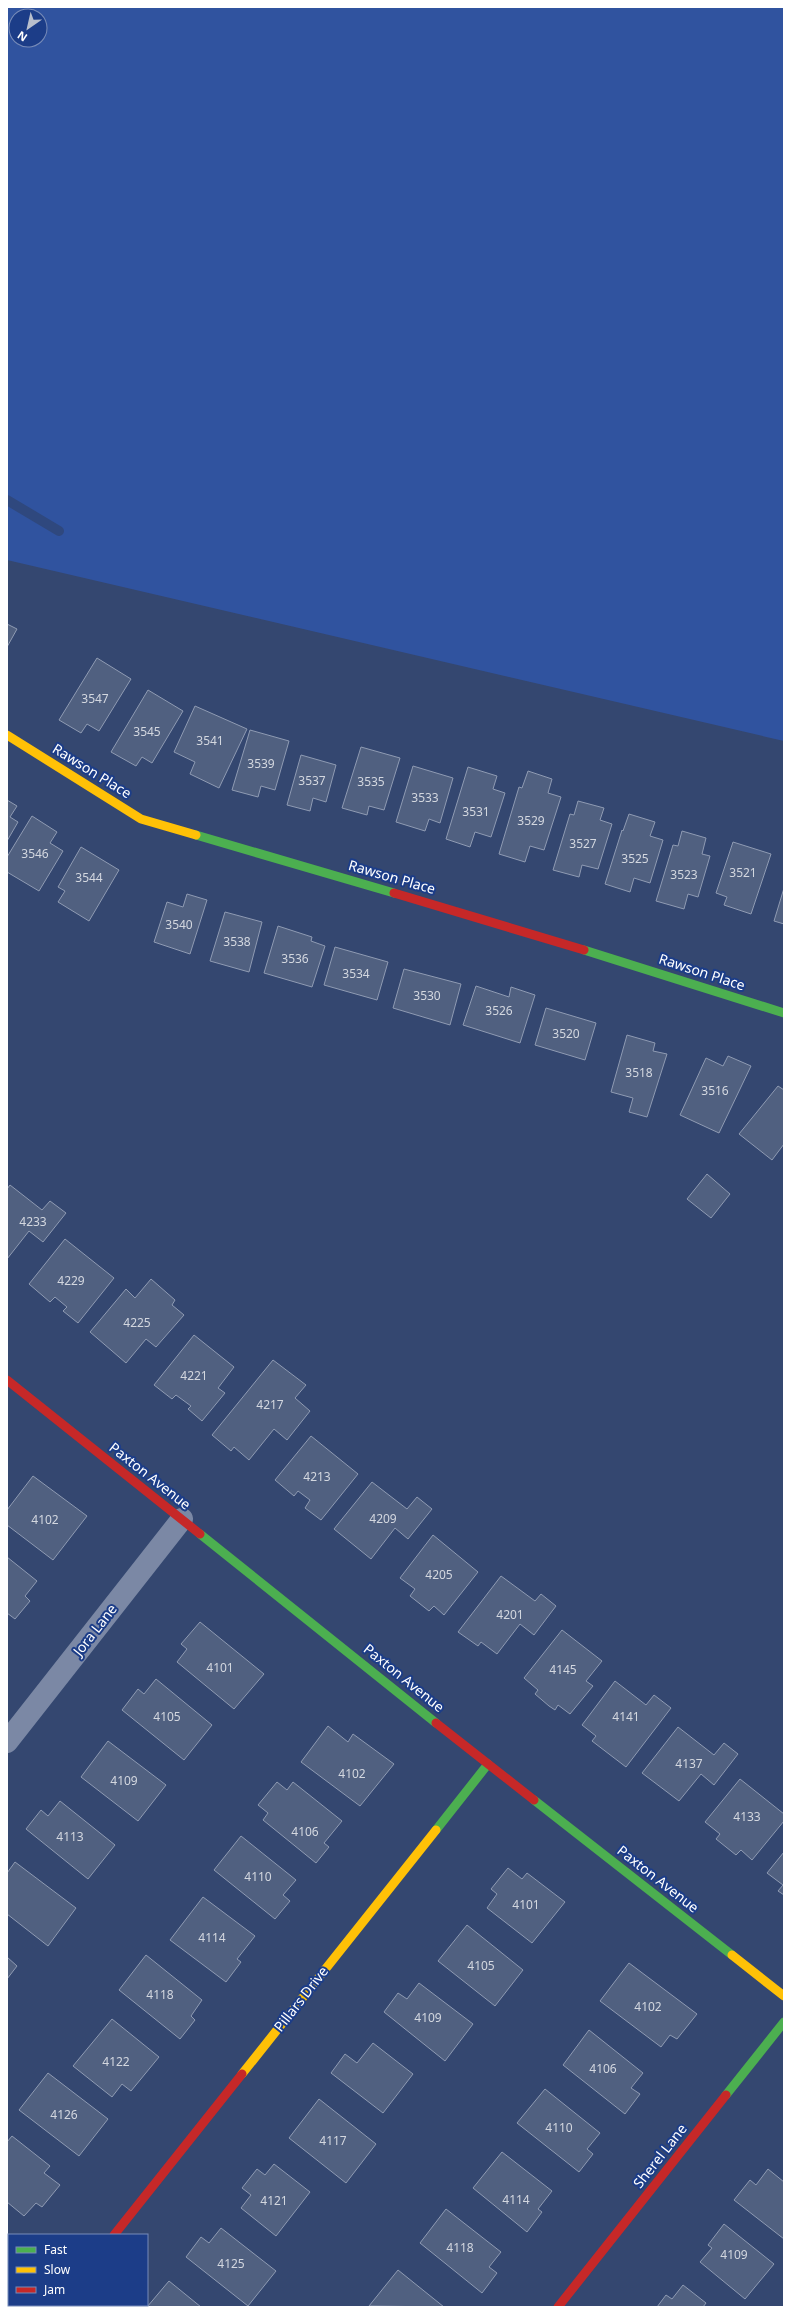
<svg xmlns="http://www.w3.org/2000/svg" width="791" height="2314" font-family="'Noto Sans',sans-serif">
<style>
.green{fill:#30539f;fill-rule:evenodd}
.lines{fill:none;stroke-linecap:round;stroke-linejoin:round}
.stream{stroke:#2f487e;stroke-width:10}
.building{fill:#506080;stroke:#8f9bb3}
.street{stroke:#7b88a5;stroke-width:22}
.fast{stroke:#4caf50;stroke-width:9}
.slow{stroke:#ffc107;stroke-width:9}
.jam{stroke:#c62828;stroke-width:9}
.labels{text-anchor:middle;stroke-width:4;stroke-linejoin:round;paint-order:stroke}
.number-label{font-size:12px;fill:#d3d7df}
.street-label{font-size:14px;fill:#fff;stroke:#1c3d88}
</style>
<rect width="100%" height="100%" fill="#344770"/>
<path class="green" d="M7,7H784V741L7,560ZM16,16H40V40H16Z"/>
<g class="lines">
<path class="stream" d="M7,500L59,531"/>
</g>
<path class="building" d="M7,624L17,629L7,647Z
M97,658L131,679L99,731L87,724L81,733L59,720Z
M148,690L183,711L152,763L142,757L136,766L111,752Z
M195,706L247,729L219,788L190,774L195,762L174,752Z
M250,730L289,741L275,790L261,786L258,797L232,790Z
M361,747L400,758L384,810L369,806L367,815L342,808Z
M301,755L336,765L326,802L313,798L310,811L287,805Z
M413,766L453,778L440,823L429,819L425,831L396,822Z
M468,767L497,776L493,789L505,793L491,837L475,832L470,847L446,839Z
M528,771L552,779L548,793L561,797L544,850L530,846L525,862L499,854L519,787L522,788Z
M7,800L17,806L10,817L18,822L7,841Z
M578,801L604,808L600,820L612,824L598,869L582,865L579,877L553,870L570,814L574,815Z
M629,814L655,822L650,836L663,840L650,883L634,878L630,892L605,884L622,830L623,831Z
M32,816L57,832L50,843L63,851L39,891L7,872V857Z
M682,831L706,838L702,854L710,856L698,897L688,894L684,909L656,901L673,845L678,846Z
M733,842L771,854L751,914L724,905L727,897L716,893Z
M81,847L119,870L89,921L58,902L65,891L58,887Z
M784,888V924L774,921Z
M187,894L207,900L190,954L154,942L167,902L183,907Z
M225,912L262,922L249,972L210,961Z
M278,926L312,937L311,941L325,946L312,987L264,973Z
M335,947L388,962L377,1000L324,985Z
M404,969L461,984L450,1025L393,1008Z
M476,986L509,997L511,987L535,995L520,1043L463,1025Z
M546,1008L596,1023L585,1060L535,1045Z
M627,1035L655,1043L653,1051L667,1054L647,1117L629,1112L633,1098L611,1092Z
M728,1056L751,1066L719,1133L680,1115L706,1058L723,1066Z
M778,1086L784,1090V1144L772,1160L739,1134Z
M707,1174L730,1194L711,1218L687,1199Z
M10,1185L42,1210L50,1201L66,1213L43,1242L29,1231L7,1259V1189Z
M65,1239L114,1278L78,1323L63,1311L67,1307L55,1297L50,1302L29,1284Z
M151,1279L175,1300L172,1305L184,1315L156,1347L146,1339L126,1363L90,1332L126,1289L135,1298Z
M194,1335L234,1367L218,1388L225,1393L202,1421L188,1409L191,1406L176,1395L172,1399L154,1385Z
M273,1360L306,1385L295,1398L310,1411L287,1440L274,1429L249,1460L234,1447L231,1451L212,1435Z
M311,1436L358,1474L321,1520L305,1508L310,1500L298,1491L294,1496L275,1480Z
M33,1476L87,1516L53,1560L7,1525V1510Z
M372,1482L407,1509L417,1497L432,1509L408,1539L395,1528L371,1559L334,1529Z
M433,1535L478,1572L444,1615L434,1606L429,1611L410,1596L415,1589L400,1578Z
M7,1557L37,1581L25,1596L30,1601L15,1619L7,1613Z
M501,1576L535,1601L541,1594L556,1606L534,1635L520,1624L497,1654L481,1642L478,1646L458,1632Z
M200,1622L264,1674L234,1709L177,1662L187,1649L181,1644Z
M562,1630L602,1661L586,1681L593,1686L570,1714L558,1705L555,1710L549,1706L535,1694L538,1690L524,1678Z
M156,1679L212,1725L184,1760L122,1710L138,1689L144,1694Z
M615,1681L646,1705L654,1695L671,1708L626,1767L592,1741L596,1736L582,1725Z
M328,1726L348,1742L353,1734L394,1764L360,1806L301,1762Z
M678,1727L714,1755L724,1743L738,1754L714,1785L701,1774L679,1801L642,1773Z
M108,1741L166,1785L138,1821L81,1777Z
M740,1779L784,1814V1821L752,1860L741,1850L736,1855L716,1839L720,1834L705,1822Z
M277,1782L287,1790L293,1782L342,1821L324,1843L329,1847L316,1863L263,1820L268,1813L258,1805Z
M60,1801L115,1845L88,1879L26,1829L41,1810L48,1816Z
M241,1836L296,1880L283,1895L290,1901L275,1919L214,1870Z
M784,1852V1895L778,1891L783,1885L767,1873Z
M15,1862L76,1908L48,1946L7,1914V1873Z
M508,1868L522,1879L527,1873L565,1902L532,1943L487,1908L497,1894L491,1889Z
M203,1897L255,1936L237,1959L241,1962L226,1982L170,1940Z
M467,1925L523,1970L495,2006L438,1961Z
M146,1955L202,2000L191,2016L195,2020L180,2039L119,1990Z
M7,1957L17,1966L7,1979Z
M629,1963L697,2014L677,2039L670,2035L661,2047L600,2001Z
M419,1983L473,2024L445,2061L384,2012L398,1993L407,1999Z
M112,2019L159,2057L131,2091L122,2084L112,2097L73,2066Z
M589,2030L643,2073L631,2088L640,2094L625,2114L563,2065Z
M373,2043L413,2074L383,2113L331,2073L345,2054L357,2063Z
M48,2073L108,2119L79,2156L19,2110Z
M545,2089L600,2133L587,2149L593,2154L579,2172L517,2123Z
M319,2099L376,2144L346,2183L289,2138Z
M12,2136L50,2166L44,2173L60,2185L42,2207L36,2203L24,2216L7,2202V2142Z
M502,2152L552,2191L538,2209L542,2212L527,2232L473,2188Z
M274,2164L310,2192L276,2236L241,2208L251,2195L242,2188L257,2169L265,2175Z
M768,2169L784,2182V2239L734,2200L750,2180L756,2185Z
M446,2209L501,2252L489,2267L497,2273L482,2293L420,2243Z
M724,2224L774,2264L745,2299L700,2262L712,2248L708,2245Z
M221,2228L276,2271L248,2306L186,2257L201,2237L209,2243Z
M398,2270L444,2307L369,2306Z
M169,2281L201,2307H147Z
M683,2285L706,2303L703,2307H657L666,2295L672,2299Z"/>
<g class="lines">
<path class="street" d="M7,1742L182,1519
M57,2307L59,2305"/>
<path class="fast" d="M196,835L394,893
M584,950L784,1013
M200,1534L436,1723
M534,1800L732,1955
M436,1830L488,1764
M726,2095L784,2022"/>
<path class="slow" d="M7,735L141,819L196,835
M732,1955L784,1996
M242,2074L436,1830"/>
<path class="jam" d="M394,893L584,950
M7,1380L200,1534
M436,1723L534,1800
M114,2235L242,2074
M558,2307L726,2095"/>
</g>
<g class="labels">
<g class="number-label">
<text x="95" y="703">3547</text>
<text x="147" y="736">3545</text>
<text x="210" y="745">3541</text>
<text x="261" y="768">3539</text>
<text x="312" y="785">3537</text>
<text x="371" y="786">3535</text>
<text x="425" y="802">3533</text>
<text x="476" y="816">3531</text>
<text x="531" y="825">3529</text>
<text x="583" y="848">3527</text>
<text x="35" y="858">3546</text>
<text x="635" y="863">3525</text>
<text x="743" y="877">3521</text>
<text x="684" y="879">3523</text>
<text x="89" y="882">3544</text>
<text x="179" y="929">3540</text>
<text x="237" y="946">3538</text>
<text x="295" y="963">3536</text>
<text x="356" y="978">3534</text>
<text x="427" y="1000">3530</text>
<text x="499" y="1015">3526</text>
<text x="566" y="1038">3520</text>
<text x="639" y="1077">3518</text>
<text x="715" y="1095">3516</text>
<text x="33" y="1226">4233</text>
<text x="71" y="1285">4229</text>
<text x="137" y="1327">4225</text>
<text x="194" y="1380">4221</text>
<text x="270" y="1409">4217</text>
<text x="317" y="1481">4213</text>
<text x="383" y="1523">4209</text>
<text x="45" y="1524">4102</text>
<text x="439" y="1579">4205</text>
<text x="510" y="1619">4201</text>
<text x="220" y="1672">4101</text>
<text x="563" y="1674">4145</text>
<text x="167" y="1721">4105</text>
<text x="626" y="1721">4141</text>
<text x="689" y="1768">4137</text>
<text x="352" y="1778">4102</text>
<text x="124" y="1785">4109</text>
<text x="747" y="1821">4133</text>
<text x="305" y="1836">4106</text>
<text x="70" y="1841">4113</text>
<text x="258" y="1881">4110</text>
<text x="526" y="1909">4101</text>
<text x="212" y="1942">4114</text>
<text x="481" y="1970">4105</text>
<text x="160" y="1999">4118</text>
<text x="648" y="2011">4102</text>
<text x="428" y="2022">4109</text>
<text x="116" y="2066">4122</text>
<text x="603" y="2073">4106</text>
<text x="64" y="2119">4126</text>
<text x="559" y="2132">4110</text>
<text x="333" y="2145">4117</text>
<text x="516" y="2204">4114</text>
<text x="274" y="2205">4121</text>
<text x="460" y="2252">4118</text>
<text x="734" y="2259">4109</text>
<text x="231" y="2268">4125</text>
</g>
<g class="street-label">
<text transform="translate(92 771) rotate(32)" y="5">Rawson Place</text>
<text transform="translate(392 877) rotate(16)" y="5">Rawson Place</text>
<text transform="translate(702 972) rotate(18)" y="5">Rawson Place</text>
<text transform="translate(150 1476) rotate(38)" y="5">Paxton Avenue</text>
<text transform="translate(95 1630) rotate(-52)" y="5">Jora Lane</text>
<text transform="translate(404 1678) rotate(39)" y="5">Paxton Avenue</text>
<text transform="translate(658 1879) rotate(38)" y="5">Paxton Avenue</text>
<text transform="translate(301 1999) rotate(-52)" y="5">Pillars Drive</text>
<text transform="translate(660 2156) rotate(-52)" y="5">Sherel Lane</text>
</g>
</g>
<rect width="791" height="2314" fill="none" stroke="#ffffff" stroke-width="16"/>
<rect x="8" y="2234" width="140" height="72" fill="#1c3d88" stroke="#778bb8"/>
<rect x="16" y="2247" width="20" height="6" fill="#4caf50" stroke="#778bb8"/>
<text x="44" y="2254" font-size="12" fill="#ffffff">Fast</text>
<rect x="16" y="2267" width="20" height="6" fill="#ffc107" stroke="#778bb8"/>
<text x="44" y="2274" font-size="12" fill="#ffffff">Slow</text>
<rect x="16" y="2287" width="20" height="6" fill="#c62828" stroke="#778bb8"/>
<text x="44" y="2294" font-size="12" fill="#ffffff">Jam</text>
<g transform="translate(28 28) rotate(214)"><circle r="19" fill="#1c3d88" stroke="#778bb8"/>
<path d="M0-3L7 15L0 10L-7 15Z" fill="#b8bfcd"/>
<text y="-6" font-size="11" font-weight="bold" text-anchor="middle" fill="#ffffff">N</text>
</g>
</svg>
